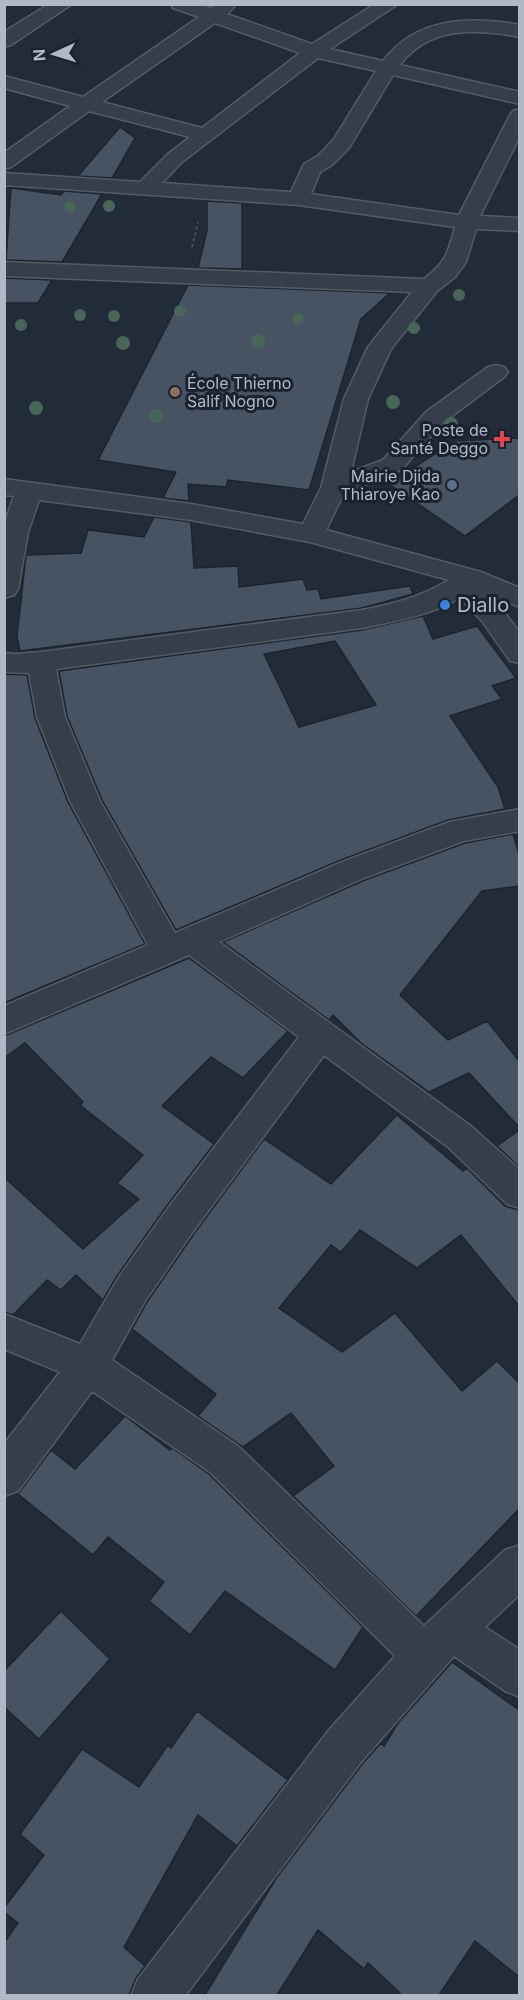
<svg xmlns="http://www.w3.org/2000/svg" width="524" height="2000" font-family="Inter,sans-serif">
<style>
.building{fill:#475362;stroke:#1c252f;stroke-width:1.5;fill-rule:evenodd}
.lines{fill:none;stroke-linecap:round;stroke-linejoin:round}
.minor-casing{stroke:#535c66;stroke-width:3}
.path-far1{stroke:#415557;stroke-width:2;stroke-dasharray:3 3;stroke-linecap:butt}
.path{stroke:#415557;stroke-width:4;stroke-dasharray:4.5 4.5;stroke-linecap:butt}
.minor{fill:#353e49;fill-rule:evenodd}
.tree{fill:#486657}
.education-dot{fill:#8d6e63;stroke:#1a232d;stroke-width:2}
.health-dot{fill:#e0444e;stroke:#1a232d;stroke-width:2}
.service-dot{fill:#5c6f8a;stroke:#1a232d;stroke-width:2}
.shop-dot{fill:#3f7fe0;stroke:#1a232d;stroke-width:2}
.labels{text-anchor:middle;stroke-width:6;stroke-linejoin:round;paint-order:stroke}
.far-poi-label{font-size:16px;fill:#b0b9c5;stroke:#1a232d;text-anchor:end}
.poi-label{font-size:20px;fill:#b0b9c5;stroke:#1a232d;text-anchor:start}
</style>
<rect width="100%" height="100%" fill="#212c38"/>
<path class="building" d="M120,127L135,138L112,178L78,176Z
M11,188L61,195L64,191L102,194L62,262L6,260Z
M207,201L242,203V269L198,268L207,231Z
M4,278L52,280L38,303H4Z
M188,285L390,293L361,319L309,490L228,480L226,487L188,484L189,501L163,498L176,472L98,460Z
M519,438V495L465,536L389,484L454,441Z
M154,517L191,522L194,568L238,566L239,587L303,579L307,590L318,589L321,599L410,586L413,594L362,608L20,651L17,637L26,555L81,553L88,530L144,537Z
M423,616L433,639L477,626L516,678L492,686L502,699L450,716L498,787L505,809L448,820L341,860L176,930L102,800L67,716L59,671L362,630ZM335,641L376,705L299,727L264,654Z
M4,674L27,675L35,718L68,802L145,944L4,1003Z
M513,834L519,854V886L482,891L400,995L448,1040L487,1021L519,1061V1127L469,1073L429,1092L361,1043L333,1015L329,1020L223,942L365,880L465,843Z
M189,958L288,1031L243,1078L211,1057L162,1106L214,1144L166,1207L117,1276L103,1300L76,1275L61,1290L47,1280L13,1315L4,1312V1177L83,1249L139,1199L117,1183L143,1155L80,1105L83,1102L25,1043L4,1058V1036Z
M397,1115L463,1171L467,1168L505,1206L519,1210V1306L461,1235L417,1268L360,1230L341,1252L331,1245L279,1308L342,1352L395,1313L462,1391L497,1361L519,1383V1509L416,1616L293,1496L334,1466L291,1413L243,1447L198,1416L216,1394L132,1329L147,1302L196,1231L264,1139L331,1184Z
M519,1130V1167L497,1146Z
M125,1416L170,1450L172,1448L209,1474L363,1627L335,1670L225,1591L190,1635L149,1601L164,1582L108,1537L93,1555L18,1494L51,1450L75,1469Z
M61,1611L110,1659L39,1739L4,1707V1671Z
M452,1662L519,1710V1977L475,1941L439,1995H402L368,1963L364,1969L318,1930L277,1995H205L277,1877L363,1763L381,1743L384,1746L398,1723Z
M197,1711L288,1780L237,1846L198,1815L124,1947L145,1966L136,1978L129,1995H4V1943L18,1923L4,1912V1908L44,1855L20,1834L82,1749L139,1787L168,1745L171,1748Z"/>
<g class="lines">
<defs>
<path id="minor" d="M49,4H72L11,45L4,47V32Z
M171,4H199L211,8L216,4H233L234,7L227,14L312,44L375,4H398L330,49L383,61C416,17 470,16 520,25V37C476,29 429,26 400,65L520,92V104L393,75L349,148L332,165L320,172L311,194L459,215L510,115L513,111L520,109V136L480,216L520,218V231L476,229L466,262L455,277L437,291L391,349L368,399L351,472L383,460L426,412L488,367L496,365L504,367L508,372L504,377L444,422L401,470L344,493L326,530L481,572L520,588V607L487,594L502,609L520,633V663L510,661L482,621L459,598C430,616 394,621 362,628L56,669L65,717L100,801L175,933L342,862L449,822L520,809V831L464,841L364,878L219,942L472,1127L520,1170V1208L507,1204L448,1147L324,1055L194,1230L145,1301L112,1360L238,1446L424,1626L505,1550L520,1545V1594L485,1627L520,1650V1697L505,1691L454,1656L361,1762L185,1996H131L138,1979L329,1730L395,1656L210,1472L92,1391L18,1491L4,1496V1444L60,1372L4,1349V1314L80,1344L119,1277L168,1208L299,1037L189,955L4,1034V1006L148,945L70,801L37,717L29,673L4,672V653L16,654L41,652L362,610C393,604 421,597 449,580L310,542L191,520L39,500L28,532L18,589L14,595L4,598V525L14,496L4,495V479L191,504L303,524L321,488L344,399L368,347L412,292L4,276V262L424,279C446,262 448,253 455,227L299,205L4,185V173L140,182L168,154L190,137L89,111L11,167L4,169V153L70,106L4,88V76L83,97L199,17L173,8ZM215,23L300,53L202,128L102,102ZM318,58L376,71L334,139L318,156L304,164L291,192L162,183L182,162Z"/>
</defs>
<use href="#minor" class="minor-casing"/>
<path class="path-far1" d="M192,247L198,222"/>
<path class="path" d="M489,1075L520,1055"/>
<use href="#minor" class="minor"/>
</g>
<g class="tree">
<circle cx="109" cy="206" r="6"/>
<circle cx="70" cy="207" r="6"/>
<circle cx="459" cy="295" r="6"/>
<circle cx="180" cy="311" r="6"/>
<circle cx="80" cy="315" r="6"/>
<circle cx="114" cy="316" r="6"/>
<circle cx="298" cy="319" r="6"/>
<circle cx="21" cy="325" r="6"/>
<circle cx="414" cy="328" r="6"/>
<circle cx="258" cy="341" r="7"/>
<circle cx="123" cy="343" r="7"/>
<circle cx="393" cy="402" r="7"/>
<circle cx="36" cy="408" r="7"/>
<circle cx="156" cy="416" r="7"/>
<circle cx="451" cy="424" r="7"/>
</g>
<circle class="education-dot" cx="175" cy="392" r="6"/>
<path class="health-dot" d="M499 430h6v6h6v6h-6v6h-6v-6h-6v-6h6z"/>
<circle class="service-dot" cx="452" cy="485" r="6"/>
<circle class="shop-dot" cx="445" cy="605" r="6"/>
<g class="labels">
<g class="far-poi-label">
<text x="187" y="389" text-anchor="start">École Thierno<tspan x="187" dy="18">Salif Nogno</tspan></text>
<text x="488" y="436">Poste de<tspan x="488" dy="18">Santé Deggo</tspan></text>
<text x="440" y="482">Mairie Djida<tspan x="440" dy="18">Thiaroye Kao</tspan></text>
</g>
<g class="poi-label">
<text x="457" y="612">Diallo</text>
</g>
</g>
<rect width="524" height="2000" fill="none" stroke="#b0b9c5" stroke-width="12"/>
<g transform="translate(54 54) rotate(266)" stroke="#1a232d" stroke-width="4.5" paint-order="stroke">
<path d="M0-4.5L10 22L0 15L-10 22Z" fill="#b0b9c5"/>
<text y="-9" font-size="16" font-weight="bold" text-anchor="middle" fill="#b0b9c5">N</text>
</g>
</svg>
